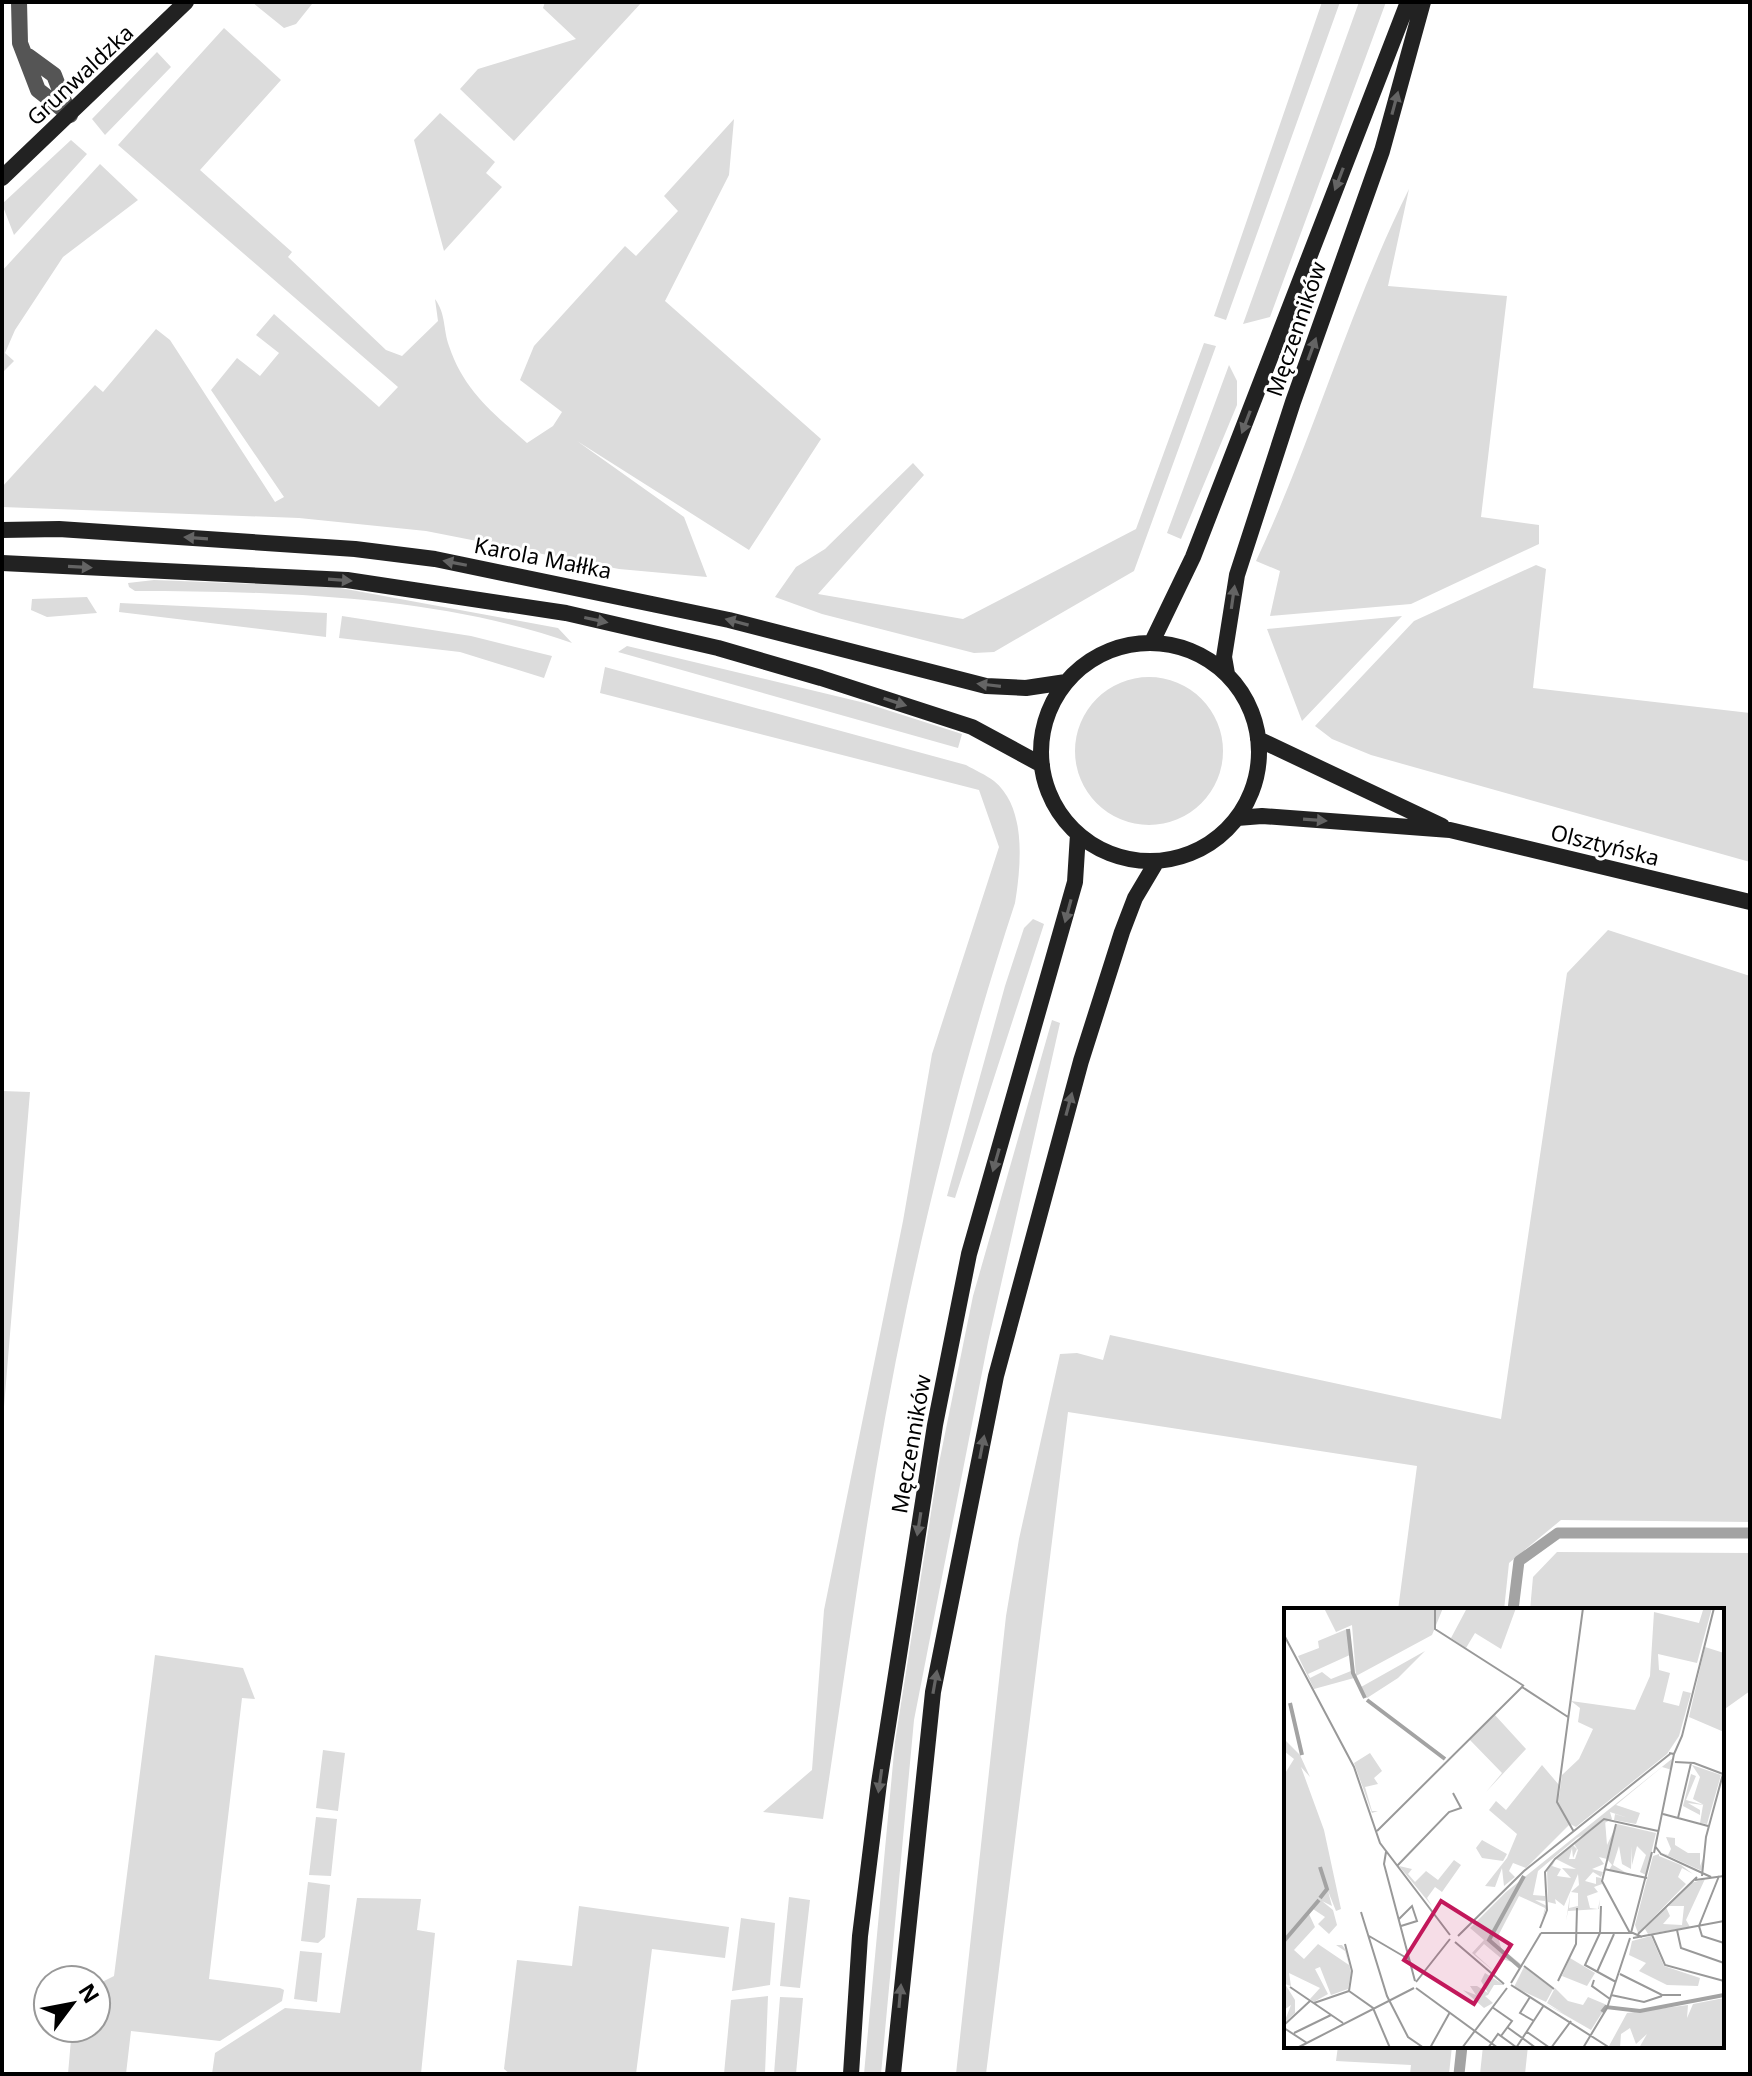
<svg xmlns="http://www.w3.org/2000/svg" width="1752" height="2076" font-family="'Noto Sans',sans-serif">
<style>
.green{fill:#dcdcdc}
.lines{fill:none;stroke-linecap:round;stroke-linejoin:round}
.stream{stroke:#a3a3a3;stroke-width:11}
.street{stroke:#555;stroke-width:16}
.secondary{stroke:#222;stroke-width:16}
.oneway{fill:#646464}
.labels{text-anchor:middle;stroke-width:6;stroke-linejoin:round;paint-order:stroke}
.street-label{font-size:22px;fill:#000;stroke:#fff}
.inset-river{fill:none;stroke:#a3a3a3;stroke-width:4}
.inset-road{fill:none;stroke:#999;stroke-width:2}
.view{fill:#c2185b;fill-opacity:0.15;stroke:#c2185b;stroke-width:4}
.inset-edge{fill:none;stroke:#000;stroke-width:4}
</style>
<rect width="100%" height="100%" fill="#fff"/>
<path class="green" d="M252,2H310L312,4L296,24L284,28Z
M545,2H642L514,141L460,89L478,69L576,39L543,8Z
M1322,2H1340L1226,320L1214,316Z
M1359,2H1386L1270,317L1243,324Z
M224,28L281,80L200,170L292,252L288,257L386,350L402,356L438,321L435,299C446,314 443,329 449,346C464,391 493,413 527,443L553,426L562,412L520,380L534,346L625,246L636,256L678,211L664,196L734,119L729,175L665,301L821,439L749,550L577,441L684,517L707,577L619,569L426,531L299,518L2,507V487L95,385L103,392L156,329L170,340L275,502L284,497L211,390L237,358L260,376L279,353L256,335L274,314L379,407L398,387L118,145Z
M157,52L171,67L105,135L92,119Z
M440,113L495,162L486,173L502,187L444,251L414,140Z
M71,140L87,154L14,235L2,204Z
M100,164L138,200L63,257L15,330L5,353L14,361L2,373V271Z
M1409,189L1388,286L1507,296L1481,517L1539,525V544L1411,604L1270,616L1280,571L1256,561C1313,440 1349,309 1409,189Z
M1204,343L1216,346L1134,571L994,652L974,653L822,614L775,597L796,567L825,549L913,463L924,475L818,594L963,619L1136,529Z
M1229,365L1237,381V405L1181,539L1167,533Z
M1536,565L1546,569L1533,688L1750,713V862L1371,755L1332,739L1315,726L1414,621Z
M154,580L335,587L558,628L572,643C440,596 275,591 135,591L129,587L128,583Z
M87,597L97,613L47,617L31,610L32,599Z
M120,603L327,613L326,637L119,612Z
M342,616L471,636L552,656L544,678L460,652L339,638Z
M1402,616L1302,721L1267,629Z
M627,646L865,703L962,734L958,748L618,652Z
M605,667L966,765C975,770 986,775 994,781C1027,808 1021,866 1015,903C972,1034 936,1170 907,1306C871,1475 849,1648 823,1819L763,1812L812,1770L824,1610L903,1221L932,1054L999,847L979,790L600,693Z
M1075 751a74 74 0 1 1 148 0a74 74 0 1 1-148 0Z
M1033,919L1044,924L955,1198L947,1196L1005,986L1024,928Z
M1608,930L1750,976V1522L1561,1520L1509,1563L1504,1610H1398L1417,1466L1068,1412L986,2074H956L1006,1616L1019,1539L1060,1354L1077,1353L1103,1360L1110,1335L1501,1419L1567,973Z
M1052,1020L1060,1023L988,1342L914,1720L881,2074H864L895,1742L938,1468L973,1296Z
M2,1091L30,1092L2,1431Z
M1557,1552L1750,1553V1691L1722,1711V1610H1530L1533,1577Z
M155,1655L243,1668L255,1699L242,1698L209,1979L280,1988L284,1990L282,2001L220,2041L131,2031L126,2074H68L72,2028H96V1985L114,1976Z
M323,1750L345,1753L338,1811L316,1808Z
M316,1817L337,1819L331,1876L309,1875Z
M308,1882L330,1885L325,1937L318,1943L301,1941Z
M789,1897L810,1900L800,1988L780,1986Z
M357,1898L421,1899L417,1930L435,1933L421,2074H212L215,2053L285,2008L340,2013Z
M579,1906L729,1927L725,1958L652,1949L636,2074H510L504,2069L517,1960L572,1966Z
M741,1918L775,1923L770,1985L732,1991Z
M300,1951L322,1953L317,2002L294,1999Z
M768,1996L765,2074H724L731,2000Z
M780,1997L803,1998L796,2074H774Z
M1338,2046H1452L1449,2074H1410L1411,2065L1336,2061Z
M1483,2046H1528L1525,2074H1480Z"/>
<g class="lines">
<path class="stream" d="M1513,1610L1519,1561L1558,1533H1750
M1459,2074L1462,2046"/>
<path class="street" d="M19,2L20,43L38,90L70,115
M28,56L54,75L69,114"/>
<path class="secondary" d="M2,178L186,2
M2,530L59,529L355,549L435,559L729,620L986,686L1026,688L1066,682
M2,563L347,580L566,613L718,648L821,678L972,727L1042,765
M1152,642L1193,557L1408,2
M1041 752a109 109 0 1 1 218 0a109 109 0 1 1-218 0Z
M1227,674L1224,657L1237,575L1293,402L1382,151L1423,2
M1258,739L1442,826
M1237,818L1262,816L1450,830L1750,902
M851,2074L860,1936L879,1783L935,1425L969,1254L1075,882L1078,834
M893,2074L933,1692L996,1376L1081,1061L1122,932L1135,898L1157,861"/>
</g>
<defs><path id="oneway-solid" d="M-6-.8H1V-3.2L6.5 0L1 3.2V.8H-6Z" transform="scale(2)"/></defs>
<g class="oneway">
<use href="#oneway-solid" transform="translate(1395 103) rotate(-75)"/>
<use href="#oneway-solid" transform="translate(1339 179) rotate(111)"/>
<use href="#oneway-solid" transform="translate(1312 349) rotate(-70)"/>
<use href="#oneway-solid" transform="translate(1246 422) rotate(111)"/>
<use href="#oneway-solid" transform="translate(196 538) rotate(-176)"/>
<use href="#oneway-solid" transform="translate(455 563) rotate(-169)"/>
<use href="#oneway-solid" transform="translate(80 567) rotate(3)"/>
<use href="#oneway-solid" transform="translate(340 580) rotate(4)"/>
<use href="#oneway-solid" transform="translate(1233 597) rotate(-82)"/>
<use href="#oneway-solid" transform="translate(596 620) rotate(12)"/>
<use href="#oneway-solid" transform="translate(737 622) rotate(-165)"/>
<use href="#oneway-solid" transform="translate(989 685) rotate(-173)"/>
<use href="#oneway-solid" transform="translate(895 702) rotate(18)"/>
<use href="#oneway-solid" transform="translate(1315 820) rotate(4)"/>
<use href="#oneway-solid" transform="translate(1068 911) rotate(105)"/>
<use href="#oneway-solid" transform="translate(1069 1104) rotate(-75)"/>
<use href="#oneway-solid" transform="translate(996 1160) rotate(106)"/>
<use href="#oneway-solid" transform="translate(982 1447) rotate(-79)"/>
<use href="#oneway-solid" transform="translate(919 1524) rotate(99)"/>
<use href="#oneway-solid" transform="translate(935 1682) rotate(-80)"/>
<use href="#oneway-solid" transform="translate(880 1781) rotate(98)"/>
<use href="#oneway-solid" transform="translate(900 1996) rotate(-85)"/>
</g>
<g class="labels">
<g class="street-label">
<text transform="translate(80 75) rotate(-43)" y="8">Grunwaldzka</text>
<text transform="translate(1296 329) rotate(-71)" y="8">Męczenników</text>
<text transform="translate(543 558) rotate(11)" y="8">Karola Małłka</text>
<text transform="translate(1605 845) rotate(14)" y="8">Olsztyńska</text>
<text transform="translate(911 1444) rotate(-80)" y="8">Męczenników</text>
</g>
</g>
<g transform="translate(1284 1608)">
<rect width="440" height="440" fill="#fff"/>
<path d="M40,0H159L148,27L72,68L68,17L52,24ZM183,0H232L217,41L191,25L182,40L167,30ZM428,0L413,55L374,46L375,62L386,65L379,94L395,98L399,83L407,85L395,128L383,146L292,219L286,216L242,260L229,255L225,263L231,269L220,278L218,260L211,279L201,278L223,250L233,226L205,202L212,193L222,202L258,157L275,177L274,196L278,167L295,151L309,121L294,114L296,100L287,93L351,102L366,68L370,4L415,15L419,2ZM63,21L68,46L24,66L26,70L38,64L47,71L67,63L70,70L30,81L14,48L35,40L34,33ZM421,39L440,45V124L405,109ZM141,43L114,70L83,90L77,79ZM210,106L242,141L202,184L218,165L185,131ZM0,131L16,147L26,169L17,159L40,222L57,301L52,303L44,283L48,298L38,293L49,302L53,317L45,326L34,316L41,309L29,301L25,306L31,319L10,342L20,351L34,336L65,357L61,343L52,337H58L61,341L67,364L64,381L47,387L36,359L31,361L44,386L30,394L26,391L36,380L5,365L7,378L1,376L11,392V405L0,415L7,397L0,402V167L10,151L0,143ZM86,145L98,163L90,170L94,176L81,179L88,203H94L88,205L70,155ZM389,150L388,162L378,159L332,197L356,205L352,216L330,212L331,206L344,210L326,204L328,211L293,230L254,263L249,287L261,288V293L251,292L263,298L258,311L261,300L235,288L214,328L217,340L238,357L218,351L200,336L191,346L212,365L188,345L200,332L186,320L222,284ZM408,157L437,167L423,216L416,215L419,197L404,195L416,202V207L399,198L407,166L412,168L402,192L420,197L409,191L416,169ZM321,212L323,237L333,216L372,225L362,267L356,264L362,247L353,238L348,257V238L347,261L338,256L335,238L329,257L346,267L325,262L328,257L323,251L315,249L320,256L308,261L319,264L317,269L309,264L301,273L312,276V269L317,270L318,276L310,279L314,284L303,288L306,300L314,301L316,291L315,301L284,303L282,313L286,287L285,300L294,298V285L287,284L295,277L294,266L280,298L271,291L272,296L264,294L263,261L271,253L268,258L277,261L273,268L287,270L278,260L292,261L272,251L289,237L293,241L289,250L288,240L285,251H291L294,242L290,236ZM382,229L391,230V237L404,245H416V258L421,246L418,263L378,245L384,247L387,241ZM198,232L223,246L219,253L198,250L192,240ZM375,246V248L397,257L409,266L398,260L394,269L402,276L354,325L351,317L369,248ZM170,252L177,257L158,284L151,279L143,290L148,298L115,258L128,261L124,266L131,274L142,263L154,272ZM421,271L402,312L406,319L364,326L361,321L382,299L386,308L379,316L398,317L400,298H384L407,275ZM367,328L380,358L416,370L414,378L383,377L355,363L362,355L345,347L348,333ZM286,350L311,365L303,378L278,368ZM240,359L269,381L262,394L230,379ZM201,365L220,377H210L204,387L201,388L209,395L200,400L179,382L192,387L186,378H193L204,385L197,373ZM271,380L284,393L299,397L304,389L323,397L307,422L260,395L279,405L263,395ZM440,390V440H355L363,426L352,436L346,420L337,426L336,440L325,438L343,405L404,397L403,410L409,396Z" fill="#dcdcdc"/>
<path class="inset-river" d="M64,21L69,65L81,90M83,92L161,151M6,95L18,147M36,290L43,281L36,259M0,333L35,292M236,359L205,332L240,268M318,404L322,399L356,403L440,387"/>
<path class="inset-road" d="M151,0V21L240,78M0,27L70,159L96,235L166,327M385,145L390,146L398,128L430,0M391,154L410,155L439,166M379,206L424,218M394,210L407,155M332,216L318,273L346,325M93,223L238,79L284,109M290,224L273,194L299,0M371,238L377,246L427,269M102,244L100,256L131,373M370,245L390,146M113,258L165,204L177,200L169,185M320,261L363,270M418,268L422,229L439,166M435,268L415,318L418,328L440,335M411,272L440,268M317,298L316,325L301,357L332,374M77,304L103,388L124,429L140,440M115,311L128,298L133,313L117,318M256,320L263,302L261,264L271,251L320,211L374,223M393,322L397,340L440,355M257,325H349L358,329M347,325L368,244M354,326L413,269M368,327L381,357L440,373M85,328L126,352M174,328L240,263L386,146M349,330L440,313M171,334L220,376M61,336L68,363L65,383M240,358L270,381M313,364L330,326M336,366L378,387H397M310,372L308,378L326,391M274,373L292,336L293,300M132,374L166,331M227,375L257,325M227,377L326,440M6,379L59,415M132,380L214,440M65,383L89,400L106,440M327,387L360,394L378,388M246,389L236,405L250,413M30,395L65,383M208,399L228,413L217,428M0,417L26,393M223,419L252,440M0,420L23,435M243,424L266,440M10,425L47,407M13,440L130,380M146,440L166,404M178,440L223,380M204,440L214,426L232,439M232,440L260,397M267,440L287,413M299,440L323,400L346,330"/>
<path class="view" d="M157,293L227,337L190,396L120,352Z"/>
<rect width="440" height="440" class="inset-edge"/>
</g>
<rect width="1752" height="2076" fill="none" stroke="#000000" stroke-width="8"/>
<g transform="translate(72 2004) rotate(58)"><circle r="38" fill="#ffffff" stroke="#999999" stroke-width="2"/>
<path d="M0-6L14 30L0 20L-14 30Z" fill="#000000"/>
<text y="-12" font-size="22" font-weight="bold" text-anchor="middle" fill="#000000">N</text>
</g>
</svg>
